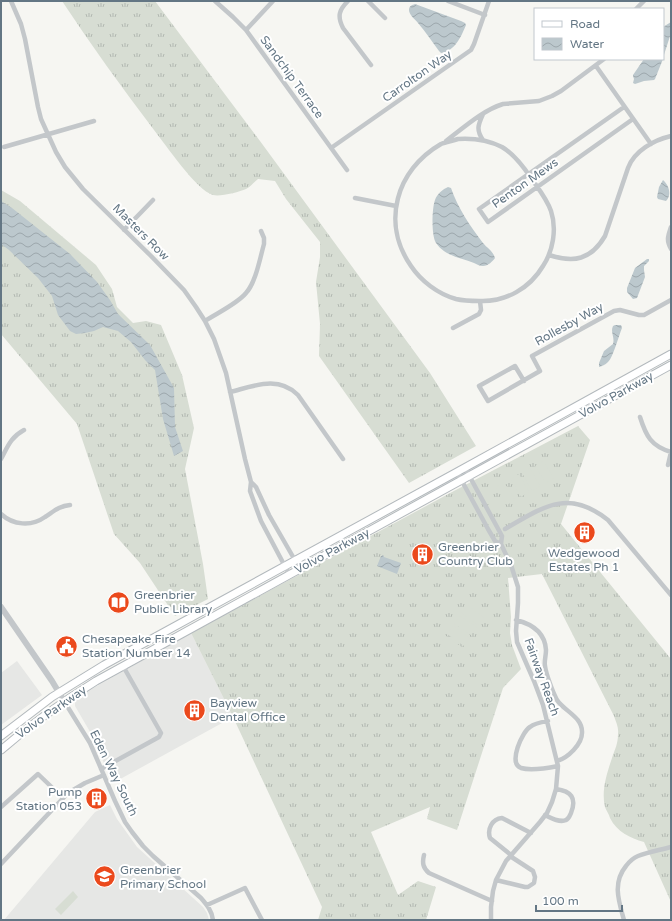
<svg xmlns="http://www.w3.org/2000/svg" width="672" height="921" font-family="'Varela Round',sans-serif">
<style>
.built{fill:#e6e7e5}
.grass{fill:url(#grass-tufts)}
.park{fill:#d7ddd3}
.water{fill:url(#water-waves)}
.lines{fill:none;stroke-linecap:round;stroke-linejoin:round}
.secondary-casing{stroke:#b3b9bd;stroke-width:9}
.minor{stroke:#c3c7ca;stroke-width:4.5}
.tertiary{stroke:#c3c7ca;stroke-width:6}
.secondary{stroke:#fff;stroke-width:7}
.labels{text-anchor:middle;stroke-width:4;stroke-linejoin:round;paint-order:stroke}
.street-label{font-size:12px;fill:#637684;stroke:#fff}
.poi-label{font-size:12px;fill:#637684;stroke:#fff;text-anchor:start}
</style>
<defs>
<pattern id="grass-tufts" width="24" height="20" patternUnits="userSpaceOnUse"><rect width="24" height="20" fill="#d7ddd3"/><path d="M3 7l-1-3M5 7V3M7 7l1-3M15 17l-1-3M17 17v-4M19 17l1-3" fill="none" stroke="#b2b8b1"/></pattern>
<pattern id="water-waves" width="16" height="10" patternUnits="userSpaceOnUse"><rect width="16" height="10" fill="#bcc8cd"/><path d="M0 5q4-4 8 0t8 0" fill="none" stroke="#9ca7ac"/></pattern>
</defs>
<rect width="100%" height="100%" fill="#f6f6f2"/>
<path class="built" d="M191,633L233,717L113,783L89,730L75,706V702L77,698L79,696Z
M17,661L42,695L1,725V673Z
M110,805L117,819L137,847L203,907L207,913L209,920H4L95,812Z"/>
<path class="grass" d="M62,1H155L260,141L430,373L476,446L409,483L319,356L320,324L316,282L320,257V242L286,199L275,181L258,179C254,182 250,187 246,189C239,192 220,197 213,195C196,190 166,145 154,130C122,88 91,45 62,1Z
M1,190L20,201L96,265L112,289L117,307L133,323L146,321L161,325L182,375L194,428L185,469L203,564L208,599L175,616L140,563L114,534L77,424L1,334Z
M578,426L590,440L561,524L671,659V902L644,842C630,838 617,832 610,818C609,814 606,810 605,807C601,791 607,773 612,758C615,749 618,744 618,734C619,728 616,722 614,716L542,574L508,578L511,617L510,633L512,645L521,669L503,688L457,830L427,819L430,807L371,832L398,895L418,881L436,887L426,920H318L322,907L233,717L191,633L452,492Z"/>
<path class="park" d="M543,461L554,478L546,483L535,466Z
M530,468L540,486L532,491L522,473Z
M519,474L529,492L521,497L511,479Z
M504,482L515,500L507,505L496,487Z
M467,605L484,617L478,625L461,613Z
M460,616L477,627L471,635L454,624Z
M453,626L470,638L464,646L447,634Z
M446,636L463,648L457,656L440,644Z
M73,891L78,897L61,915L55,909Z"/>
<path class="water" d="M415,4L461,21L465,23L466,25C461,37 455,51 441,53L439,51C432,42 426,32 418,23C415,19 409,15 409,10C409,6 412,5 415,4Z
M671,22V33L663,58V27Z
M644,59H663L655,79L654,80L644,81L635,84L633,83L634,79L633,76V75Z
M663,180C669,185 672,195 666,201L658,199L657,197L659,187Z
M448,187L451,188C458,208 470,226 483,243C487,248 493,251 495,258C493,261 488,266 483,266C479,266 477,264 474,263C461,258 445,256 436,243C431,235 432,208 435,200C437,194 443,189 448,187Z
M1,201L12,208L70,254L97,282L110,300L118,314L150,345L174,388L175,427L183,451L174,456L163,419L155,370L145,360L131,342L118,331L103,327L94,331L85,333L76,334L70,331L58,315L52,296L38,278L9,250L1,244Z
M647,259H649V261L644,266V270L645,277L637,298L633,299L627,292V288L635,268Z
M615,325H621L622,328C619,335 613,358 608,362C605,365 602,366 599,367V363L604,351L613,344C615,337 610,332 613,326Z
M382,555L384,556V557L401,563L397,574L377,566L381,556H382Z"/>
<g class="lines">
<defs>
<path id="secondary" d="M1,736L52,697L104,665L457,472L671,354
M1,750C31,724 62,702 96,681L671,365"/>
</defs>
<use href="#secondary" class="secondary-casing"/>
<path class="minor" d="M11,1L21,24L25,39L38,107L41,119L56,152L65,167L83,189L150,255L184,290L196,307L205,321L214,339L226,373L245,459L251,482L250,491L261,521L289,574
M215,1L233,17L246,30L347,170
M348,1C339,10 337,16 343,28L371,65
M368,1L385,18
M448,1L485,15
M636,9L644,1
M246,30L273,1
M596,66L651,144
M624,107L479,209L488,222L633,119
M483,114C478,125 476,130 483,140
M458,139C473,138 488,140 502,147C514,154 523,166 531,178C538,188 547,199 551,211C557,229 553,251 543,266C530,288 506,302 480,301C472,301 464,301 456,299C438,294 421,281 411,266C381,223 396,170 441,144C446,142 452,141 458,139Z
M446,141C462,129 483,110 503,104L539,101L552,96L561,91L604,59
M4,147L94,121
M331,148L471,50L474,44L489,1
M355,198L396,206
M671,227C668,236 666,240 671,249
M124,230L153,200
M549,255C574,263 591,260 605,236L628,168C634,151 654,140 671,136
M205,321C217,313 237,304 246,293C256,282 260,258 264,244V238L261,231
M453,328L479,314L481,310L480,301
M524,381L515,366L479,386L488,401L540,371L532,356L614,311L620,310L639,315H644L671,300
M230,392C254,386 278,375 298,395L343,459
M640,417C646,436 651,446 671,452
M1,459C8,446 11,437 24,430
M668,465L671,452
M457,472L488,529L495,541L501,544L502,536L465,468
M251,482L256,487L269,515L300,569
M1,514C13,525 31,527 45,517C53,512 59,506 70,505
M505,529C543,507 568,488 608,520L671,595
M516,620C532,624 545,633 546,650C546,656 544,661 545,666C546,674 553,693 557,700C564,711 583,717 582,733C582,744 568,758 557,761
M64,701L90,743L115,801L125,822L132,832L143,846L153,856L201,898C207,905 212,911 213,920
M548,721C542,722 535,723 530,727C522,732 508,763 521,768C531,771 548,768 558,766
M101,769L159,737L161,733L123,666
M1,807L38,774L63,798
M545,815C551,818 560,823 566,820C569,819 570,815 571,813C577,798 571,791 556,789
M424,855C422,863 423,868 429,873L492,901
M511,855L490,838C487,829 492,819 502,818L531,833
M1,864L68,793L85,783L104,775
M496,880L525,887H528L534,883L535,877L533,871L510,856
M207,905L245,888L262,920
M491,920V907L493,891L496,880L506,861L540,822L547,813L552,802L556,789L558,766L543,705L534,681L517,642L516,631L518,603V587L511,565L501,544
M624,920C619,902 612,883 626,866C629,862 633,858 638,856C648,852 660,850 671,847"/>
<path class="tertiary" d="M1,607L52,681L64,701"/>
<use href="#secondary" class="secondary"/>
</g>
<defs>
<symbol id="building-disc" viewBox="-11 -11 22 22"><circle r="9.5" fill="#eb491c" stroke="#fff"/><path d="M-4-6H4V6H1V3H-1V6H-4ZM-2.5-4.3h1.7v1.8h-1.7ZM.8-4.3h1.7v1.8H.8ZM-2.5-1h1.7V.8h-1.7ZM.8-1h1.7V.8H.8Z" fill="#fff"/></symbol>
<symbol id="library-disc" viewBox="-11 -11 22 22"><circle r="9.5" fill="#eb491c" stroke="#fff"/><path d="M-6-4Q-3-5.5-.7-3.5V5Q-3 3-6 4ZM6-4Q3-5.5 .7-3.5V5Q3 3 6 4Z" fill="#fff"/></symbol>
<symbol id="civic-disc" viewBox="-11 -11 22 22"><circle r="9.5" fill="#eb491c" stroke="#fff"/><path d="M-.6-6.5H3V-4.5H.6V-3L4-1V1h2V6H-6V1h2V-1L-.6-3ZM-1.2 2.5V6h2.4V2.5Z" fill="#fff"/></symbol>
<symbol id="school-disc" viewBox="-11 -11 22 22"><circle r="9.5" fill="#eb491c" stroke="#fff"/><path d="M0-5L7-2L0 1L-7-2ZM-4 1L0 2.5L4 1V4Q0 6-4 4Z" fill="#fff"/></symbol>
</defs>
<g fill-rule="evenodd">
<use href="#building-disc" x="572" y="520" width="25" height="25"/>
<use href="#building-disc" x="410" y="542" width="25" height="25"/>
<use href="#library-disc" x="106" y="590" width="25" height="25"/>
<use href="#civic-disc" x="54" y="634" width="25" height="25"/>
<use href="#building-disc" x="182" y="698" width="25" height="25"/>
<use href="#building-disc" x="84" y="786" width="25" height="25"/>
<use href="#school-disc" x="92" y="864" width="25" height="25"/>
</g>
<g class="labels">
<g class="street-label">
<text transform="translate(417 76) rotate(-35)" y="4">Carrolton Way</text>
<text transform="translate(292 77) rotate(54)" y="4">Sandchip Terrace</text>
<text transform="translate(525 183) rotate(-35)" y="4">Penton Mews</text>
<text transform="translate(141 232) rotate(45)" y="4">Masters Row</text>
<text transform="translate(569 324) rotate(-29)" y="4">Rollesby Way</text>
<text transform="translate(616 395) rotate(-29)" y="4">Volvo Parkway</text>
<text transform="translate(332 551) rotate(-28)" y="4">Volvo Parkway</text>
<text transform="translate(542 677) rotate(70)" y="4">Fairway Reach</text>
<text transform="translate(51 712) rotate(-35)" y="4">Volvo Parkway</text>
<text transform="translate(114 773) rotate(64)" y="4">Eden Way South</text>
</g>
<g class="poi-label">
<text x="438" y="551">Greenbrier<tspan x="438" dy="14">Country Club</tspan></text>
<text x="584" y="557" text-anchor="middle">Wedgewood<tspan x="584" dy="14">Estates Ph 1</tspan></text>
<text x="134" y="599">Greenbrier<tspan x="134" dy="14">Public Library</tspan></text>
<text x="82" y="643">Chesapeake Fire<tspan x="82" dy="14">Station Number 14</tspan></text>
<text x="210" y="707">Bayview<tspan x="210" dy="14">Dental Office</tspan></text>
<text x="82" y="796" text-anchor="end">Pump<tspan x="82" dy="14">Station 053</tspan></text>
<text x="120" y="874">Greenbrier<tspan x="120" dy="14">Primary School</tspan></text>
</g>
</g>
<rect width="672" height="921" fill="none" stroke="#637684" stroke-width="4"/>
<rect x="534" y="8" width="130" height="52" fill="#ffffff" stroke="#c1c8ce"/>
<rect x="542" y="21" width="20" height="6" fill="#ffffff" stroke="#c1c8ce"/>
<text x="570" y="28" font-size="12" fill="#637684">Road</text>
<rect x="542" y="38" width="20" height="12" fill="url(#water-waves)" stroke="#c1c8ce"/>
<text x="570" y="48" font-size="12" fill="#637684">Water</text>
<path d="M536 905v6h86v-6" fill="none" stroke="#637684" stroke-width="2"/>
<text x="542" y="905" font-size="12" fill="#637684" stroke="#ffffff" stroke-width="3" paint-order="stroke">100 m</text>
</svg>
